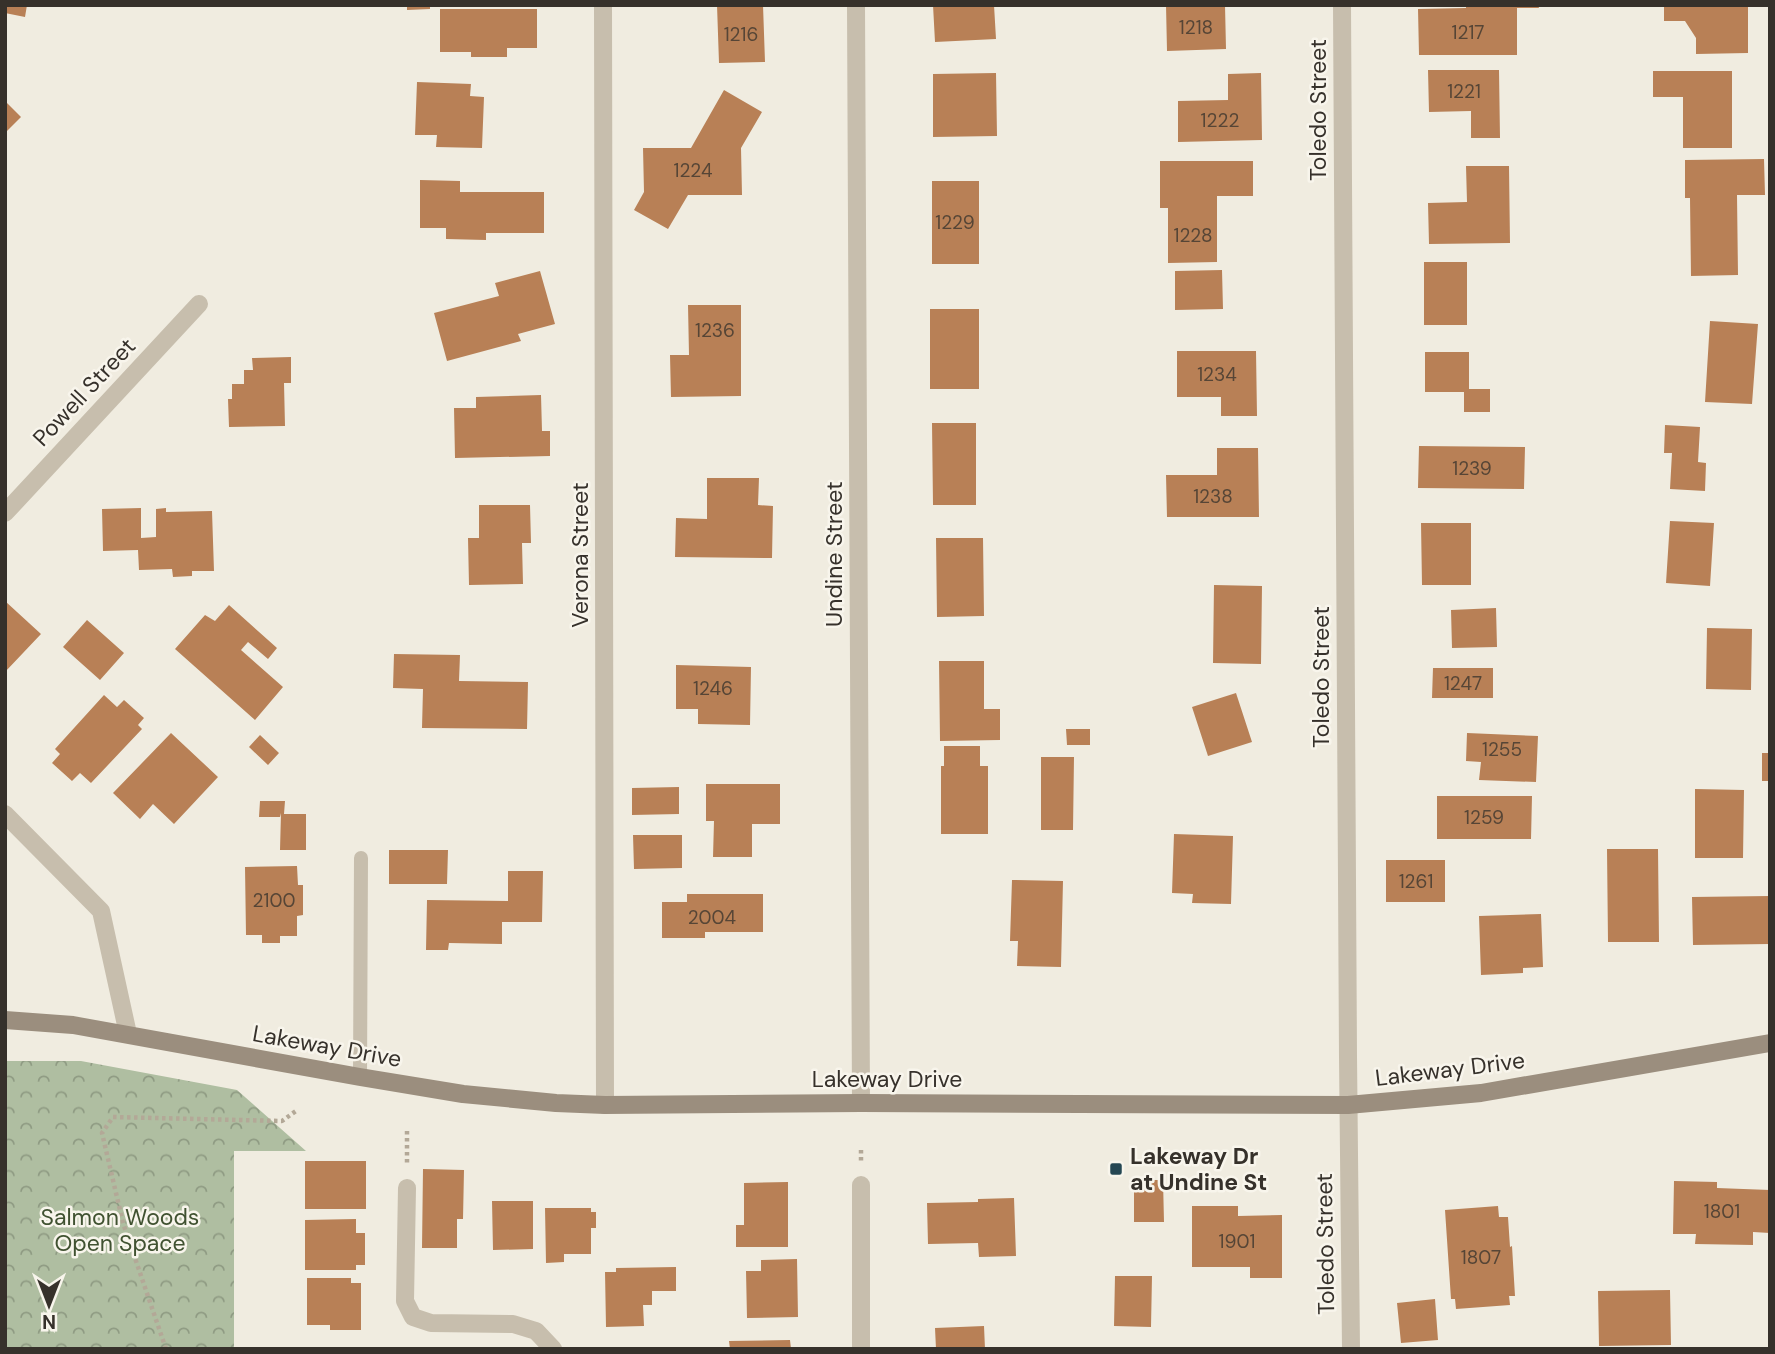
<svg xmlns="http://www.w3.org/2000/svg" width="1775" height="1354" font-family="'DM Sans',sans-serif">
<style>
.forest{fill:url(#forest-crowns)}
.building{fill:#b88056}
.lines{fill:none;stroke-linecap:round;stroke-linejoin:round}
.path{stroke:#b3a897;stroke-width:4.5;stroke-dasharray:3.5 3.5;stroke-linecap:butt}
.lane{stroke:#c7bead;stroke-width:14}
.street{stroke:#c7bead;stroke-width:18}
.secondary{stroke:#9b8e7e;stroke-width:18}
.poi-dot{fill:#254753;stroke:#f8f5ec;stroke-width:2.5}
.labels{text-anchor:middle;stroke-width:5;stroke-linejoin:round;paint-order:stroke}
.number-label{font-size:19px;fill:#564536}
.street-label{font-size:23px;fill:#36312b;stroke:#f8f5ec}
.poi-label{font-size:23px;font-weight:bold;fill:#36312b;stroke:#f8f5ec;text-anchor:start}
.park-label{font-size:23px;fill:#405231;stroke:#f8f5ec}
</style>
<defs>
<pattern id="forest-crowns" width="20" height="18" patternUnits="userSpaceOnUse" patternTransform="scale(1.75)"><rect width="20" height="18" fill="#afbea1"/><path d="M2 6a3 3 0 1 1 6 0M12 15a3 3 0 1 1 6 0" fill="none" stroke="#8f9b83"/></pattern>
</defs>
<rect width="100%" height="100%" fill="#f0ece0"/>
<path class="forest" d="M5,1061H81L237,1090L306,1151H234V1349H5Z"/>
<path class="building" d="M5,5H27L25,17L5,13Z
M407,5H430V9L407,10Z
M717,5H763L765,62L719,63Z
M933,5H994L996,39L935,42Z
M1166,5H1225L1226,49L1167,51Z
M1466,5H1538L1539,8H1517V55H1419L1418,9L1466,8Z
M1664,5H1748V53L1696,54V38L1685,21H1664Z
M440,9H537V48H507V57H471V52H440Z
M1428,70H1499L1500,138H1471V111L1429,112Z
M1653,71H1732V148H1683V97H1653Z
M996,73L997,136L933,137V74Z
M1261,73L1262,140L1178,142V101L1228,100V74Z
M417,82L471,84L470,96L484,97L482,148L436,147L437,135H415Z
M724,90L762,112L741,148L742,195H688L668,229L634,210L644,192L643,148H691Z
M5,101L21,117L5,133Z
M1764,159L1765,195H1737L1738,275L1691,276L1690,198H1685V160Z
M1160,161H1253V196H1217V262L1168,263V208H1160Z
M1466,166H1509L1510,243L1429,244L1428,203L1467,202Z
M420,180L460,181V192H544V233H486V240L446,239V228H420Z
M932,181H979V264H932Z
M1424,262H1467V325H1424Z
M1222,270L1223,309L1175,310V271Z
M540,271L555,324L518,334L521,341L447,361L434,313L499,296L495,283Z
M688,305H741V396L671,397L670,355H689Z
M930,309H979V389H930Z
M1710,321L1758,324L1752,404L1705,402Z
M1177,351H1256L1257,416H1221V397H1177Z
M1425,352H1469V389H1490V412H1464V392H1425Z
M291,357V383H284L285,426L229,427L228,399H232V384H244V370H253L252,358Z
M541,395L542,431H550V456L455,458L454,408H476V397Z
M932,423H976V505H933Z
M1665,425L1700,427L1698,462L1706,463L1705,491L1670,489L1672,453H1664Z
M1419,446L1525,447L1524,489L1418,488Z
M1217,448H1258L1259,517H1167L1166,475H1217Z
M707,478H759L758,505L773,506L772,558L675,557L676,518L707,519Z
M479,505H530L531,543H522L523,584L469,585L468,538H479Z
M141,508V538L156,537V509L166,508V512L212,511L214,571H192V576L173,577L172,569L139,570L138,550L103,551L102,509Z
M1670,521L1714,523L1710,586L1666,583Z
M1421,523H1471V585H1422Z
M936,538H983L984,616L937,617Z
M1214,585L1262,586L1261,664L1213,663Z
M5,601L41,634L5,672Z
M229,605L277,648L268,659L248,642L241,650L283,687L255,720L175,649L205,615L215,621Z
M1496,608L1497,647L1452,648L1451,610Z
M87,620L124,653L100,680L63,647Z
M1707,628L1752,629L1751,690L1706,689Z
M394,654L460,655L459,681L528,682L527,729L422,728L423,689L393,688Z
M939,661H984V709H1000V740L940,741Z
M676,665L751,667L750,725L698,724V709H676Z
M1433,668H1493V698H1432Z
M1236,693L1252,742L1208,756L1192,707Z
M104,695L117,707L124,700L144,718L138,725L142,729L91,783L80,773L72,781L52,763L60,754L55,749Z
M1066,729H1090V745H1067Z
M171,733L218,777L174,824L153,804L140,819L113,793Z
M1467,733L1538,736L1536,782L1479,780L1481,762L1466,761Z
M260,735L279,753L268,765L249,747Z
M944,746H980V766H988V834H941V766H944Z
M1762,753H1770V781H1762Z
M1041,757H1074L1073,830H1041Z
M706,784H780V824H752V857H713L714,821H706Z
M679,787V814L632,815V788Z
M1695,789L1744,790L1743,858H1695Z
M1437,796H1532L1531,839H1437Z
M260,801H285L284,814H306V850H280L281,813L280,817H259Z
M1174,834L1233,836L1231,904L1192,903L1193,894L1172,893Z
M633,835H682V868L634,869Z
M1607,849H1658L1659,942H1608Z
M389,850H448L447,884H389Z
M1386,860H1445V902H1386Z
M297,866L298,885H303V915L297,916V936H280V943H262V935H246L245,867Z
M508,871H543L542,922H502V944L449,943L448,950H426L427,900L508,901Z
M1012,880L1063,881L1061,967L1017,966L1018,941H1010Z
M687,894H763V932H705V938H662V902H687Z
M1770,896V944L1693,945L1692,897Z
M1541,914L1543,967L1523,968V973L1481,975L1479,916Z
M305,1161H366V1209H305Z
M423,1169L464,1170L463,1219H457V1248H422Z
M1134,1180H1163L1164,1222H1134Z
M1674,1181L1717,1182V1188L1770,1190V1233L1753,1232V1245L1695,1244L1696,1234H1673Z
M788,1182V1247H736V1225H744V1183Z
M1014,1198L1016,1256L979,1257L978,1243L928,1244L927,1203L978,1202V1199Z
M492,1201H533V1249L493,1250Z
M1192,1206H1238V1216L1282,1215V1278H1250V1267H1192Z
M1498,1206L1499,1217H1508L1510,1247L1512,1246L1515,1296H1509L1510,1305L1456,1309L1455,1299H1451L1445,1210Z
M545,1208H591V1212H596V1228H591V1254H564V1262L546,1263Z
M356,1219V1233H365V1265H356V1270H305V1220Z
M797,1259L798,1317L747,1318L746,1271H761V1260Z
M676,1267V1291H652V1305H643L644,1326L606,1327L605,1272H616V1268Z
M1115,1276H1152L1151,1327L1114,1326Z
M307,1278H351V1283H361V1330H330V1325H307Z
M1670,1290L1671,1345L1599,1346L1598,1291Z
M1435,1299L1438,1340L1401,1343L1397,1303Z
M984,1326L985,1349H936L935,1328Z
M790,1340L791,1349H730L729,1341Z"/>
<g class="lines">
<path class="path" d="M407,1131V1163
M861,1150V1163
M166,1349L123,1223L102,1133L113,1117L282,1121L296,1111"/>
<path class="lane" d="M360,1077L361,858"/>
<path class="street" d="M603,5L605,1105
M856,5L861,1103
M1342,5L1348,1056L1351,1349
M5,513L199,304
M5,814L101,911L128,1034
M407,1188L405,1301L413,1317L431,1323L513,1324L536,1331L553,1349
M861,1349V1185"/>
<path class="secondary" d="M5,1020L73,1025L360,1077L463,1094L556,1103L605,1105L861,1103L1348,1105L1481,1093L1770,1043"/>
</g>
<rect class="poi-dot" x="1109" y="1162" width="14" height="14" rx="3.5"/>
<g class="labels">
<g class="number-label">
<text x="1196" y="34">1218</text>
<text x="1468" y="39">1217</text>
<text x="741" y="41">1216</text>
<text x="1464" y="98">1221</text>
<text x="1220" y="127">1222</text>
<text x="693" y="177">1224</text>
<text x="955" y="229">1229</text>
<text x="1193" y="242">1228</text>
<text x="715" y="337">1236</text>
<text x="1217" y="381">1234</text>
<text x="1472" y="475">1239</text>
<text x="1213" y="503">1238</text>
<text x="1463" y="690">1247</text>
<text x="713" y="695">1246</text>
<text x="1502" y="756">1255</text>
<text x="1484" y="824">1259</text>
<text x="1416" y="888">1261</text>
<text x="274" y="907">2100</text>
<text x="712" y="924">2004</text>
<text x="1722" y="1218">1801</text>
<text x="1237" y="1248">1901</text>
<text x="1481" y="1264">1807</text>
</g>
<g class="street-label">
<text transform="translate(1318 110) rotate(-90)" y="8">Toledo Street</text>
<text transform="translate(84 392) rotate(-47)" y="8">Powell Street</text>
<text transform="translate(834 554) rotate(-90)" y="8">Undine Street</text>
<text transform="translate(580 555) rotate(-90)" y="8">Verona Street</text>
<text transform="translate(1321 677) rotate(-90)" y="8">Toledo Street</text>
<text transform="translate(327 1046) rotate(10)" y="8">Lakeway Drive</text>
<text transform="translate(1450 1069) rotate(-7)" y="8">Lakeway Drive</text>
<text x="887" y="1087">Lakeway Drive</text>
<text transform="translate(1325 1244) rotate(-91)" y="8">Toledo Street</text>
</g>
<g class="poi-label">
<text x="1130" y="1164">Lakeway Dr<tspan x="1130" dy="26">at Undine St</tspan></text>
</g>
<g class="park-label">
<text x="120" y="1225">Salmon Woods<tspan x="120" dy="26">Open Space</tspan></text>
</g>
</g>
<rect width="1775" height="1354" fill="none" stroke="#36312b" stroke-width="14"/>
<g transform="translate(49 1305) rotate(180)" stroke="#f8f5ec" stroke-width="5" paint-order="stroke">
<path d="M0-5L12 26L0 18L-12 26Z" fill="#36312b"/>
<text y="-10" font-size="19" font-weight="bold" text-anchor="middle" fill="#36312b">N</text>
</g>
</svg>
